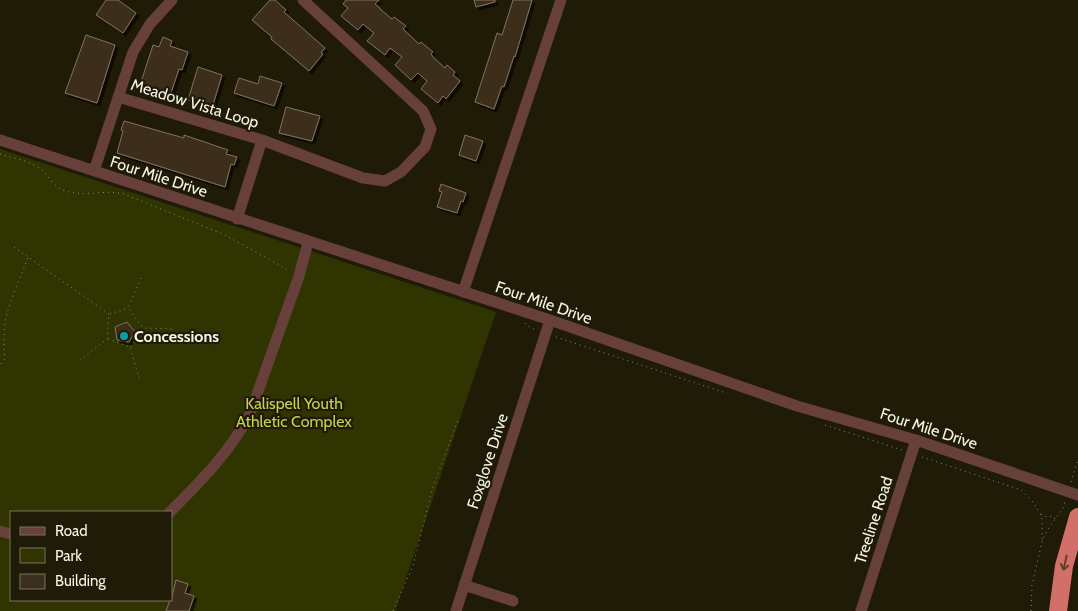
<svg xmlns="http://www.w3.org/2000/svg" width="1078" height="611" font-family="Cabin,sans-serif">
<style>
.green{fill:#303400;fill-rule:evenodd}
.building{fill:#3d2f1e;stroke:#81725e;filter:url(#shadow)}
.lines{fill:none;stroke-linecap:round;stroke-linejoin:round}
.path{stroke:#8d8979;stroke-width:1;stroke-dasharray:1 4;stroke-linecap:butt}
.minor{stroke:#67403c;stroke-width:11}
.highway{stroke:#d16f68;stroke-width:18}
.oneway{stroke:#673d2e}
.culture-dot{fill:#0f9aa8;stroke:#201b07;stroke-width:2}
.labels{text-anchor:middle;stroke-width:4.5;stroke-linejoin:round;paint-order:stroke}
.street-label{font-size:16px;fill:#f7f4e7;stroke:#201b07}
.poi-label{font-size:16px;font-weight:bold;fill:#f7f4e7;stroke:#201b07;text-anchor:start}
.park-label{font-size:16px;fill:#c6d34f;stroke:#201b07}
</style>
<defs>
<filter id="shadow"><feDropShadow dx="3" dy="3" stdDeviation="0" flood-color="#0009"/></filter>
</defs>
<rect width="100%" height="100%" fill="#201b07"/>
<path class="green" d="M0,149L496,312L395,611H0ZM11,512H171V600H11Z"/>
<path class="building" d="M106,0H118L136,13L123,33L96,15Z
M270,0H275L286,10L284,12L325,48L321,53L323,54L309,71L271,39L272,37L252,20Z
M346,0H379L375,4L380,8V9L392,19L394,17L406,26L403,29L419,44L421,42L433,52L431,54L434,58L445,68L447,65L455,72L453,75L460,81L446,99L443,96L438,103L421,89L427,81L418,73L411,80L395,65L402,57L390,48L385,55L367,41L374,33L363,24L358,30L341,16L348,8L343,4Z
M474,0H495V2L476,7Z
M513,0H532L515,57L514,56L504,87L502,86L494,109L475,102L497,33L502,35Z
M86,35L115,45L97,103L65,93Z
M163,37L172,41L170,46L188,52L182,70L179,69L169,99L139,88L153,45L159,47Z
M198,67L222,75L212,108L188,100Z
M260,76L282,83L274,106L234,93L239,78L258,84Z
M286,107L320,116L312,141L279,133Z
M124,121L184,138V135L228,150L226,154L237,157L234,165L231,164L225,187L117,153L123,131L121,130Z
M465,135L483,141L476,161L459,155Z
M441,184L466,193L463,202L461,201L457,213L437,207L442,192L439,191Z
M127,322L135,332L129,342L117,340L115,327Z
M176,580L188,584L185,593L194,596L189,611H166L170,600H171Z"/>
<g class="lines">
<path class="path" d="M0,154C13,158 30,161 41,169C49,175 52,186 63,190C82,198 104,189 124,194L225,235L290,271
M14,247L109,314L107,339L79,361
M141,278L128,308L143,328
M110,314L128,308
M525,323L529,327L536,330
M556,337L726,393
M108,339L130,347L139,378
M131,347L143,328L173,329
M1,364L5,358C0,312 14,297 28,257
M825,425L902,450
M922,457L1021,490L1033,502L1042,517V542
M1071,482L1078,459
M1041,514L1047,517L1053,516L1055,519
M393,611L413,566L432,490L458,420
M1031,611L1032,585L1042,542L1046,532L1063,508L1065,502"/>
<path class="minor" d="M118,97L262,140L363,178L385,181L401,172L425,147L431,129L423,111L303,0
M0,140L550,320L797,406L916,440L1078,495
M94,171L133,52L150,24L172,0
M237,219L262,140
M463,292L561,0
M170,512C200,482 230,452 250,414L299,276L308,242
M0,531L11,534
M464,585L513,601
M456,611L550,320
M861,611L916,440"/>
<path class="highway" d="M1058,611L1064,566L1078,517"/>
</g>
<defs><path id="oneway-shaft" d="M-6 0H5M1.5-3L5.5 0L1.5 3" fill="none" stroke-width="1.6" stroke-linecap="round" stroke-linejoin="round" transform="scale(1.25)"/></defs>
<use class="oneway" href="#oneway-shaft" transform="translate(1065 563) rotate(103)"/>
<circle class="culture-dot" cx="124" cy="336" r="5"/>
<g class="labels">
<g class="street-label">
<text transform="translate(195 103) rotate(17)" y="6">Meadow Vista Loop</text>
<text transform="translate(159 176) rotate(18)" y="6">Four Mile Drive</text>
<text transform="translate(544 302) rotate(19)" y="6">Four Mile Drive</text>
<text transform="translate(929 428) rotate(18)" y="6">Four Mile Drive</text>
<text transform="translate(487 461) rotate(-72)" y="6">Foxglove Drive</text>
<text transform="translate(873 520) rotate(-72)" y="6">Treeline Road</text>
</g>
<g class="poi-label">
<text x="134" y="342">Concessions</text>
</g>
<g class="park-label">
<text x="294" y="409">Kalispell Youth<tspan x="294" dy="18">Athletic Complex</tspan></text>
</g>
</g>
<rect x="10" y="511" width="162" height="90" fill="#201b07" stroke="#767261"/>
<rect x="20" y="527" width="25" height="8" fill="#67403c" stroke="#767261"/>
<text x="55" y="536" font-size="15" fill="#f7f4e7">Road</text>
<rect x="20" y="548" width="25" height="15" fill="#303400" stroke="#767261"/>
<text x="55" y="561" font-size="15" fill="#f7f4e7">Park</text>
<rect x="20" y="574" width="25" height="15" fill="#3d2f1e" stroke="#767261"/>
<text x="55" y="586" font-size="15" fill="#f7f4e7">Building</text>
</svg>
